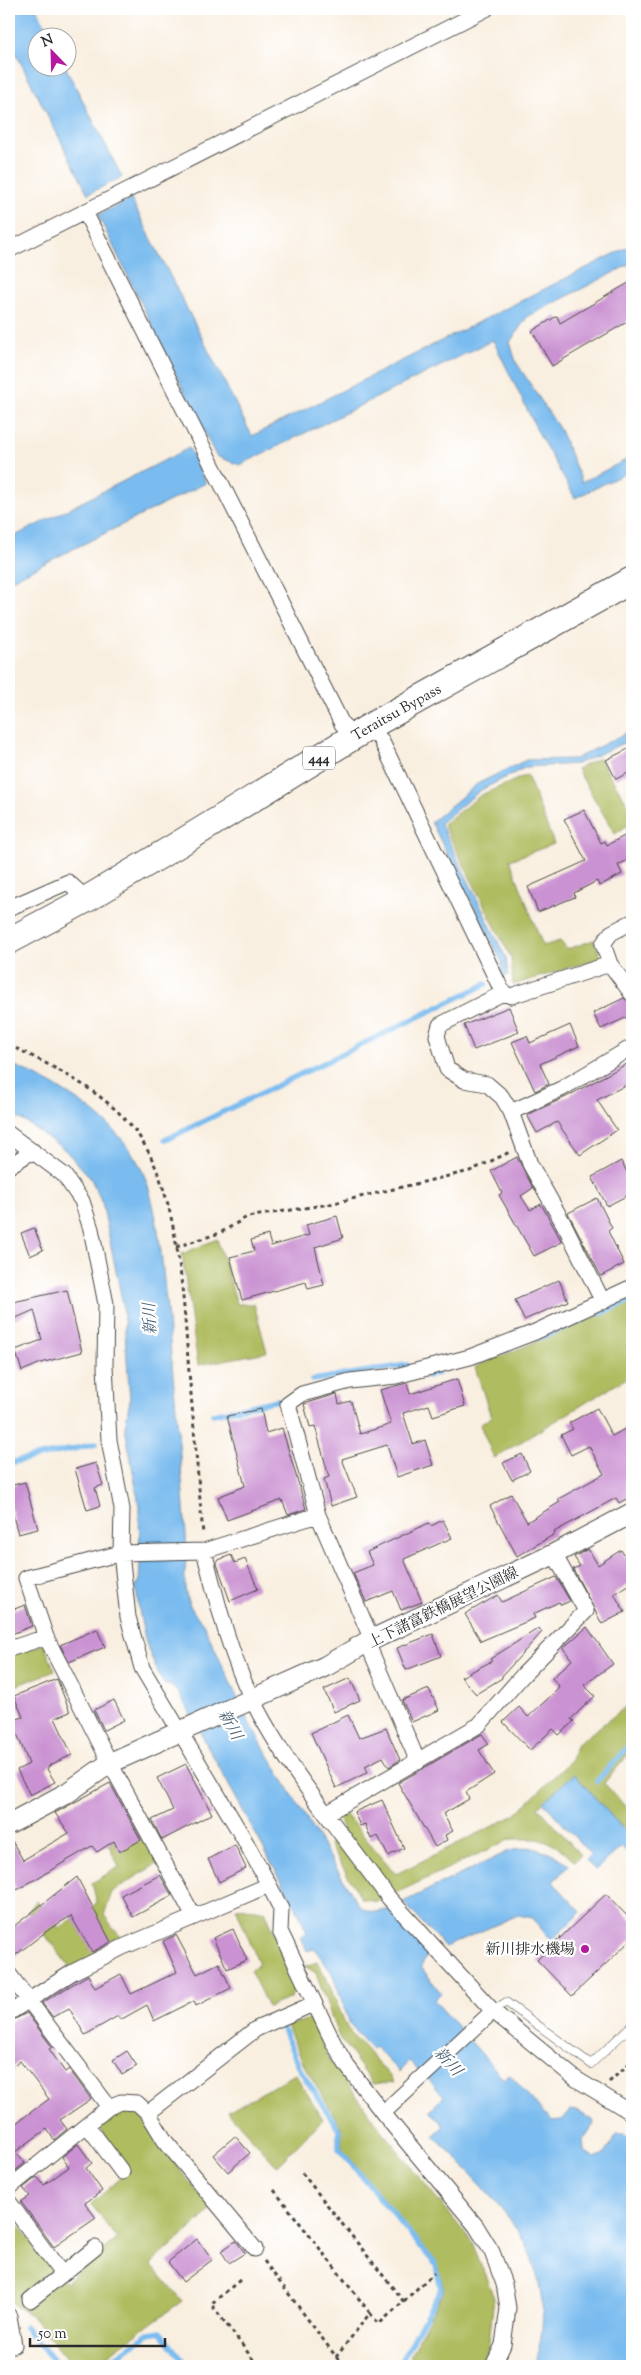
<svg xmlns="http://www.w3.org/2000/svg" width="641" height="2375" font-family="'Sorts Mill Goudy','Noto Serif JP',serif">
<style>
.green{fill:#afbc5e;stroke:#6d7444}
.water{fill:#7abcef;stroke:#52748d}
.lines{fill:none;stroke-linecap:round;stroke-linejoin:round}
.stream{stroke:#7abcef;stroke-width:5.5}
.building{fill:#ca92d2}
.lane-casing{stroke:#4a4846;stroke-width:9}
.street-casing{stroke:#4a4846;stroke-width:17}
.secondary-casing{stroke:#4a4846;stroke-width:22}
.highway-casing{stroke:#4a4846;stroke-width:28}
.path{stroke:#4a4846;stroke-width:3;stroke-dasharray:4 4;stroke-linecap:butt}
.lane{stroke:#fff;stroke-width:8}
.street{stroke:#fff;stroke-width:15}
.secondary{stroke:#fff;stroke-width:20}
.highway{stroke:#fff;stroke-width:26}
.poi-dot{fill:#b5179e;stroke:#fff;stroke-width:2}
.labels{text-anchor:middle;stroke-width:4.5;stroke-linejoin:round;paint-order:stroke}
.shield{fill:#fff;stroke:#6b6b6b;stroke-width:1}
.shield-label{font-size:14px;font-weight:bold;fill:#2b2b2b}
.street-label{font-size:15px;fill:#2b2b2b;stroke:#fff}
.poi-label{font-size:15px;fill:#2b2b2b;stroke:#fff;text-anchor:end}
.water-label{font-size:16px;font-style:italic;fill:#475e70;stroke:#fff}
</style>
<rect width="100%" height="100%" fill="#fff"/>
<filter id="ink" filterUnits="userSpaceOnUse"><feTurbulence type="fractalNoise" baseFrequency=".02" numOctaves="2"/><feDisplacementMap in="SourceGraphic" scale="10" xChannelSelector="R" yChannelSelector="G"/><feConvolveMatrix kernelMatrix="1 2 1 2 8 2 1 2 1" color-interpolation-filters="sRGB"/></filter>
<filter id="wash" filterUnits="userSpaceOnUse"><feTurbulence type="fractalNoise" baseFrequency=".0096" numOctaves="4" result="noise"/><feDisplacementMap in="SourceGraphic" scale="20" xChannelSelector="R" yChannelSelector="G"/><feGaussianBlur stdDeviation="1.12" result="paint"/><feColorMatrix in="noise" values="0 0 0 0 0 0 0 0 0 0 0 0 0 0 0 0 0 1.4 0 .05"/><feComposite in="paint" operator="in"/></filter>
<g filter="url(#wash)">
<rect width="100%" height="100%" fill="#f9efe0"/>
<path class="green" d="M599,758L632,811V822L615,834L577,769Z
M527,775L554,844L510,860L543,946L560,941L567,949L594,940L601,958L513,985L511,958L443,824L481,795Z
M217,1239L237,1304H254L267,1352L198,1365L182,1254Z
M632,1302V1375L494,1458L480,1425L491,1417L475,1367Z
M44,1644L55,1671L9,1688V1656Z
M632,1702V1750L604,1783L632,1814V1839L574,1775L538,1807L581,1855L574,1861L556,1845L537,1839H510L377,1902L361,1898L329,1844L345,1836L336,1813L341,1809L396,1874L515,1815L571,1760L576,1745Z
M130,1809L158,1863L112,1892L104,1915L123,1941L70,1968L28,1912L36,1901L59,1928L97,1903L92,1883L119,1867L100,1826Z
M236,1908L265,1911L295,1983L291,1998L268,2007L250,1970L259,1964Z
M317,1962L326,1977L347,2028L395,2082L373,2084L338,2035L316,1973L305,1966Z
M310,2019L330,2060L387,2137L472,2242L494,2298L488,2349L478,2366H425L410,2356L444,2289L437,2263L342,2149L341,2127L306,2069L287,2026Z
M295,2074L323,2119L277,2166L228,2112Z
M116,2109L137,2112L178,2168L212,2209L151,2264L182,2301L92,2366H73L31,2315L15,2306L9,2298V2214L65,2283L117,2239L91,2204L129,2171L97,2125Z"/>
<path class="water" d="M9,9H37L51,37L38,38V68H66L122,177L88,194L9,40Z
M131,199L252,436L632,245V263L527,317L510,342L516,362L560,430L582,482L632,457V470L575,498L540,436L493,340L240,465L216,456L98,215Z
M189,448L206,483L9,581V539Z
M632,730V739L577,764L526,767L481,790L440,823L506,958L508,975L503,976L501,974L502,962L431,822L477,784L526,760L575,759Z
M9,1063C57,1085 107,1112 136,1159C159,1196 162,1267 167,1310C174,1385 181,1460 186,1535C189,1572 174,1594 203,1623L248,1721L358,1904C368,1913 375,1914 388,1909L431,1955L425,1958L421,1967L441,1993L434,2000L504,2079L509,2074L551,2121L562,2120L571,2110L577,2111L593,2120L594,2124L583,2140L584,2151L595,2158L604,2154L617,2135H625L632,2140V2366H533C553,2317 540,2260 509,2218C487,2189 459,2162 434,2135L444,2126L430,2110L444,2096L409,2061L399,2072L375,2047L372,2050L350,2024L332,1973L314,1948L307,1951L300,1936L307,1933L299,1913L178,1692L170,1685H164C145,1648 141,1627 136,1587L139,1582L140,1565L139,1505L125,1427L130,1400L123,1305L102,1202L90,1177L65,1150L24,1121L9,1114Z
M574,1774L632,1839V1858L622,1847L595,1870L586,1860L591,1855L543,1802Z
M529,1847L553,1854L569,1865L553,1882L581,1912L551,1941L533,1918L518,1915L445,1947L403,1902L509,1851Z"/>
<g class="lines">
<path class="stream" d="M165,1140L486,984
M600,1314L632,1300
M539,1338L584,1320
M427,1376L438,1373
M313,1380L407,1365
M213,1414L278,1400
M9,1463L96,1444
M597,1781L632,1742
M282,2027L301,2071L339,2130V2149L436,2265L441,2289L402,2359
M25,2327L58,2366
M102,2366L149,2334L161,2332L188,2366
M397,2366L402,2359L413,2366"/>
</g>
<g id="blocks">
<path class="building" d="M632,281V319L552,366L532,331L557,316L560,323Z
M632,747V771L616,779L606,760Z
M584,810L601,843L605,841L607,845L632,832V858L618,865L622,874L599,886L597,881L574,893L575,897L538,912L528,887L586,861L564,819Z
M624,998L632,1003V1015L601,1029L593,1013Z
M509,1007L519,1032L474,1050L464,1025Z
M570,1025L579,1046L540,1064L549,1084L535,1091L512,1042L527,1036L530,1043Z
M632,1061V1082L597,1100L617,1130L580,1155L557,1122L537,1133L527,1115L566,1097Z
M517,1157L533,1188L521,1196L530,1210L541,1204L562,1242L534,1256L499,1195L502,1193L491,1171Z
M621,1161L632,1181V1193L607,1206L592,1177Z
M597,1198L612,1228L608,1231L624,1264L601,1276L568,1213Z
M337,1216L343,1238L315,1247L324,1285L308,1289L306,1282L242,1300L230,1257L254,1251L251,1240L268,1235L271,1246L309,1235L306,1225Z
M34,1228L43,1250L30,1256L21,1233Z
M559,1280L568,1301L524,1320L515,1300Z
M67,1290L82,1352L41,1363L22,1371L15,1350L42,1340L34,1310L14,1319L9,1303Z
M457,1379L465,1406L433,1416L429,1405L403,1413L413,1444L425,1440L433,1465L397,1477L387,1445L342,1459L357,1497L331,1506L324,1479L329,1477L315,1426L310,1427L304,1404L337,1394L339,1404L351,1401L360,1434L391,1424L380,1390L407,1383L410,1394Z
M597,1408L612,1436L632,1425V1496L619,1503L616,1498L554,1532L555,1534L517,1556L490,1506L511,1494L527,1522L560,1502L558,1499L604,1474L589,1446L571,1455L561,1435L573,1429L569,1423Z
M261,1409L266,1433L282,1428L306,1509L288,1515L282,1500L227,1520L218,1497L245,1486L227,1416Z
M522,1454L530,1471L512,1480L503,1463Z
M96,1463L103,1485L95,1488L100,1506L87,1510L75,1469Z
M25,1482L38,1529L18,1534L9,1501V1486Z
M443,1520L452,1538L404,1559L422,1602L401,1610L393,1591L366,1602L353,1573L373,1565L367,1552L429,1523L431,1526Z
M588,1549L598,1565L621,1550L632,1567V1582L614,1594L625,1612L602,1624L573,1569L580,1566L574,1557Z
M231,1555L235,1563L245,1559L258,1589L230,1601L216,1561Z
M556,1577L570,1601L561,1605L559,1602L533,1614L535,1618L481,1641L465,1614L498,1595L502,1602Z
M25,1605L32,1626L9,1635V1611Z
M587,1627L613,1664L584,1685L595,1696L571,1719L574,1721L559,1735L553,1729L530,1750L503,1722L519,1707L528,1717L555,1692L559,1686L552,1678L572,1660L563,1648Z
M539,1628L542,1632L502,1676V1678L476,1694L461,1677L492,1661L490,1659Z
M97,1629L105,1647L69,1662L60,1645Z
M433,1634L441,1656L406,1670L397,1648Z
M350,1678L360,1700L334,1712L324,1690Z
M57,1679L70,1712L55,1718L72,1755L50,1765L47,1769L55,1782L30,1795L17,1770L29,1764L12,1721L23,1717L14,1696Z
M429,1689L439,1710L412,1722L402,1700Z
M114,1700L124,1720L104,1730L94,1710Z
M348,1715L359,1738L386,1728L400,1760L389,1767L383,1757L365,1766L368,1772L336,1788L311,1733Z
M482,1734L489,1744L479,1750L494,1774L466,1792L469,1799L443,1814L453,1831L445,1835L447,1840L435,1847L398,1783Z
M186,1764L212,1814L162,1840L152,1820L173,1810L157,1778Z
M110,1783L141,1840L119,1852L114,1841L97,1852L92,1846L17,1890L9,1876V1836L23,1860L69,1833L55,1813Z
M382,1800L404,1848L388,1856L378,1836L371,1839L365,1824L360,1826L354,1812Z
M235,1845L246,1868L219,1882L208,1859Z
M160,1875L172,1896L133,1917L121,1895Z
M77,1877L111,1942L92,1952L71,1916L51,1928L9,1960V1930Z
M606,1894L632,1921V1939L572,1996L537,1960Z
M233,1929L247,1960L227,1969L213,1938Z
M176,1935L197,1974L219,1963L231,1988L196,2006L194,2001L154,2021L147,2005L120,2020L118,2016L85,2035L69,2008L53,2017L42,2003L88,1975L95,1988L121,1974L131,1994L177,1972L163,1941Z
M27,2013L52,2047L49,2049L65,2072L69,2069L91,2099L60,2120L67,2129L54,2140L47,2129L15,2152L25,2163L11,2174L9,2172V2128L49,2099L20,2061L9,2070V2022Z
M127,2051L137,2066L122,2075L113,2060Z
M235,2136L250,2153L228,2172L213,2155Z
M78,2144L92,2163L86,2168L102,2191L85,2203L96,2218L54,2247L21,2202L30,2196L23,2188L37,2177L44,2185L69,2167L62,2157Z
M197,2239L212,2260L183,2282L168,2262Z
M236,2241L245,2253L229,2263L221,2251Z"/>
</g>
</g>
<g filter="url(#ink)">
<use href="#blocks" fill-opacity="0" stroke="#4a4846" stroke-width="1"/>
<g class="lines">
<defs>
<path id="lane" d="M493,2011L506,2002L591,2064L632,2025"/>
<path id="street" d="M85,212L342,724L355,736
M9,250L486,9
M369,727L381,740L503,993L511,996L610,964
M9,908L68,882L87,899
M632,922L611,933L603,944L610,964L632,994
M503,993L440,1025L437,1036L447,1069L464,1080L487,1084L502,1097L511,1112L530,1164L566,1228L603,1302
M511,1112L561,1089L632,1047
M9,1134L64,1175L82,1201L91,1229L106,1304L105,1366L109,1440L122,1509L121,1553L128,1617L142,1668L244,1839L269,1885L281,1909L280,1931L333,2042L347,2066L383,2113L476,2226L492,2252L504,2284L508,2308L503,2345L493,2366
M9,1166L33,1151
M204,1551C217,1601 229,1652 252,1699C272,1740 299,1778 326,1814
M554,1554L586,1611L523,1675L479,1725L326,1814L389,1898L493,2011L576,2079L632,2113
M372,1640L318,1515L288,1404L302,1394L350,1381L396,1376L470,1357L535,1332L632,1287
M367,1642L418,1762
M9,1649L46,1637
M194,1917L269,1885
M9,1974L109,2107
M9,2013L73,1972L123,1947L194,1917L110,1763L46,1637L26,1578L121,1553L204,1551L318,1515
M148,2113L256,2029L313,2004
M383,2113L493,2011
M87,2125L122,2172
M9,2188L109,2107L121,2102L137,2103L148,2113L165,2141L255,2249
M9,2202L62,2274
M30,2300L95,2248
M9,2316L14,2345"/>
<path id="secondary" d="M9,1824L67,1793L110,1763L326,1666L367,1642L554,1554L632,1513"/>
<g id="highway">
<path id="s1" d="M9,941L87,899L174,847L369,727L632,580"/>
</g>
</defs>
<use href="#lane" class="lane-casing"/>
<use href="#street" class="street-casing"/>
<use href="#secondary" class="secondary-casing"/>
<use href="#highway" class="highway-casing"/>
<path class="path" d="M9,1045C51,1065 103,1091 133,1128C180,1187 183,1299 189,1372C194,1426 198,1480 203,1534
M176,1247L220,1233L247,1217L330,1204L470,1171L510,1152
M609,2082L632,2061
M302,2173L404,2302
M274,2190L370,2313L336,2357
M264,2261L343,2366
M240,2280L211,2304L258,2366
M370,2313L379,2324L434,2273"/>
<use href="#lane" class="lane"/>
<use href="#street" class="street"/>
<use href="#secondary" class="secondary"/>
<use href="#highway" class="highway"/>
</g>
</g>
<circle class="poi-dot" cx="585" cy="1949" r="5"/>
<g class="labels">
<rect class="shield" x="303" y="746.5" width="32" height="23" rx="4"/>
<g class="shield-label">
<text x="319" y="763">444</text>
</g>
<g class="street-label">
<text dy="5" stroke="none"><textPath href="#s1" startOffset="450">Teraitsu Bypass</textPath></text>
<text transform="translate(443 1607) rotate(-26)" y="5">上下諸富鉄橋展望公園線</text>
</g>
<g class="poi-label">
<text x="575" y="1954">新川排水機場</text>
</g>
<g class="water-label">
<text transform="translate(149 1319) rotate(-93)" y="6">新川</text>
<text transform="translate(231 1724) rotate(61)" y="6">新川</text>
<text transform="translate(449 2061) rotate(48)" y="6">新川</text>
</g>
</g>
<rect width="641" height="2375" fill="none" stroke="#fff" stroke-width="30"/>
<g transform="translate(52 52) rotate(337)"><circle r="24" fill="#ffffff" stroke="#aaaaaa"/>
<path d="M0-4L9 19L0 12L-9 19Z" fill="#b5179e"/>
<text y="-8" font-size="14" font-weight="bold" text-anchor="middle" fill="#2b2b2b">N</text>
</g>
<path d="M30 2338v8h135v-8" fill="none" stroke="#2b2b2b" stroke-width="2.5"/>
<text x="38" y="2338" font-size="15" fill="#2b2b2b" stroke="#ffffff" stroke-width="4" paint-order="stroke">50 m</text>
</svg>
